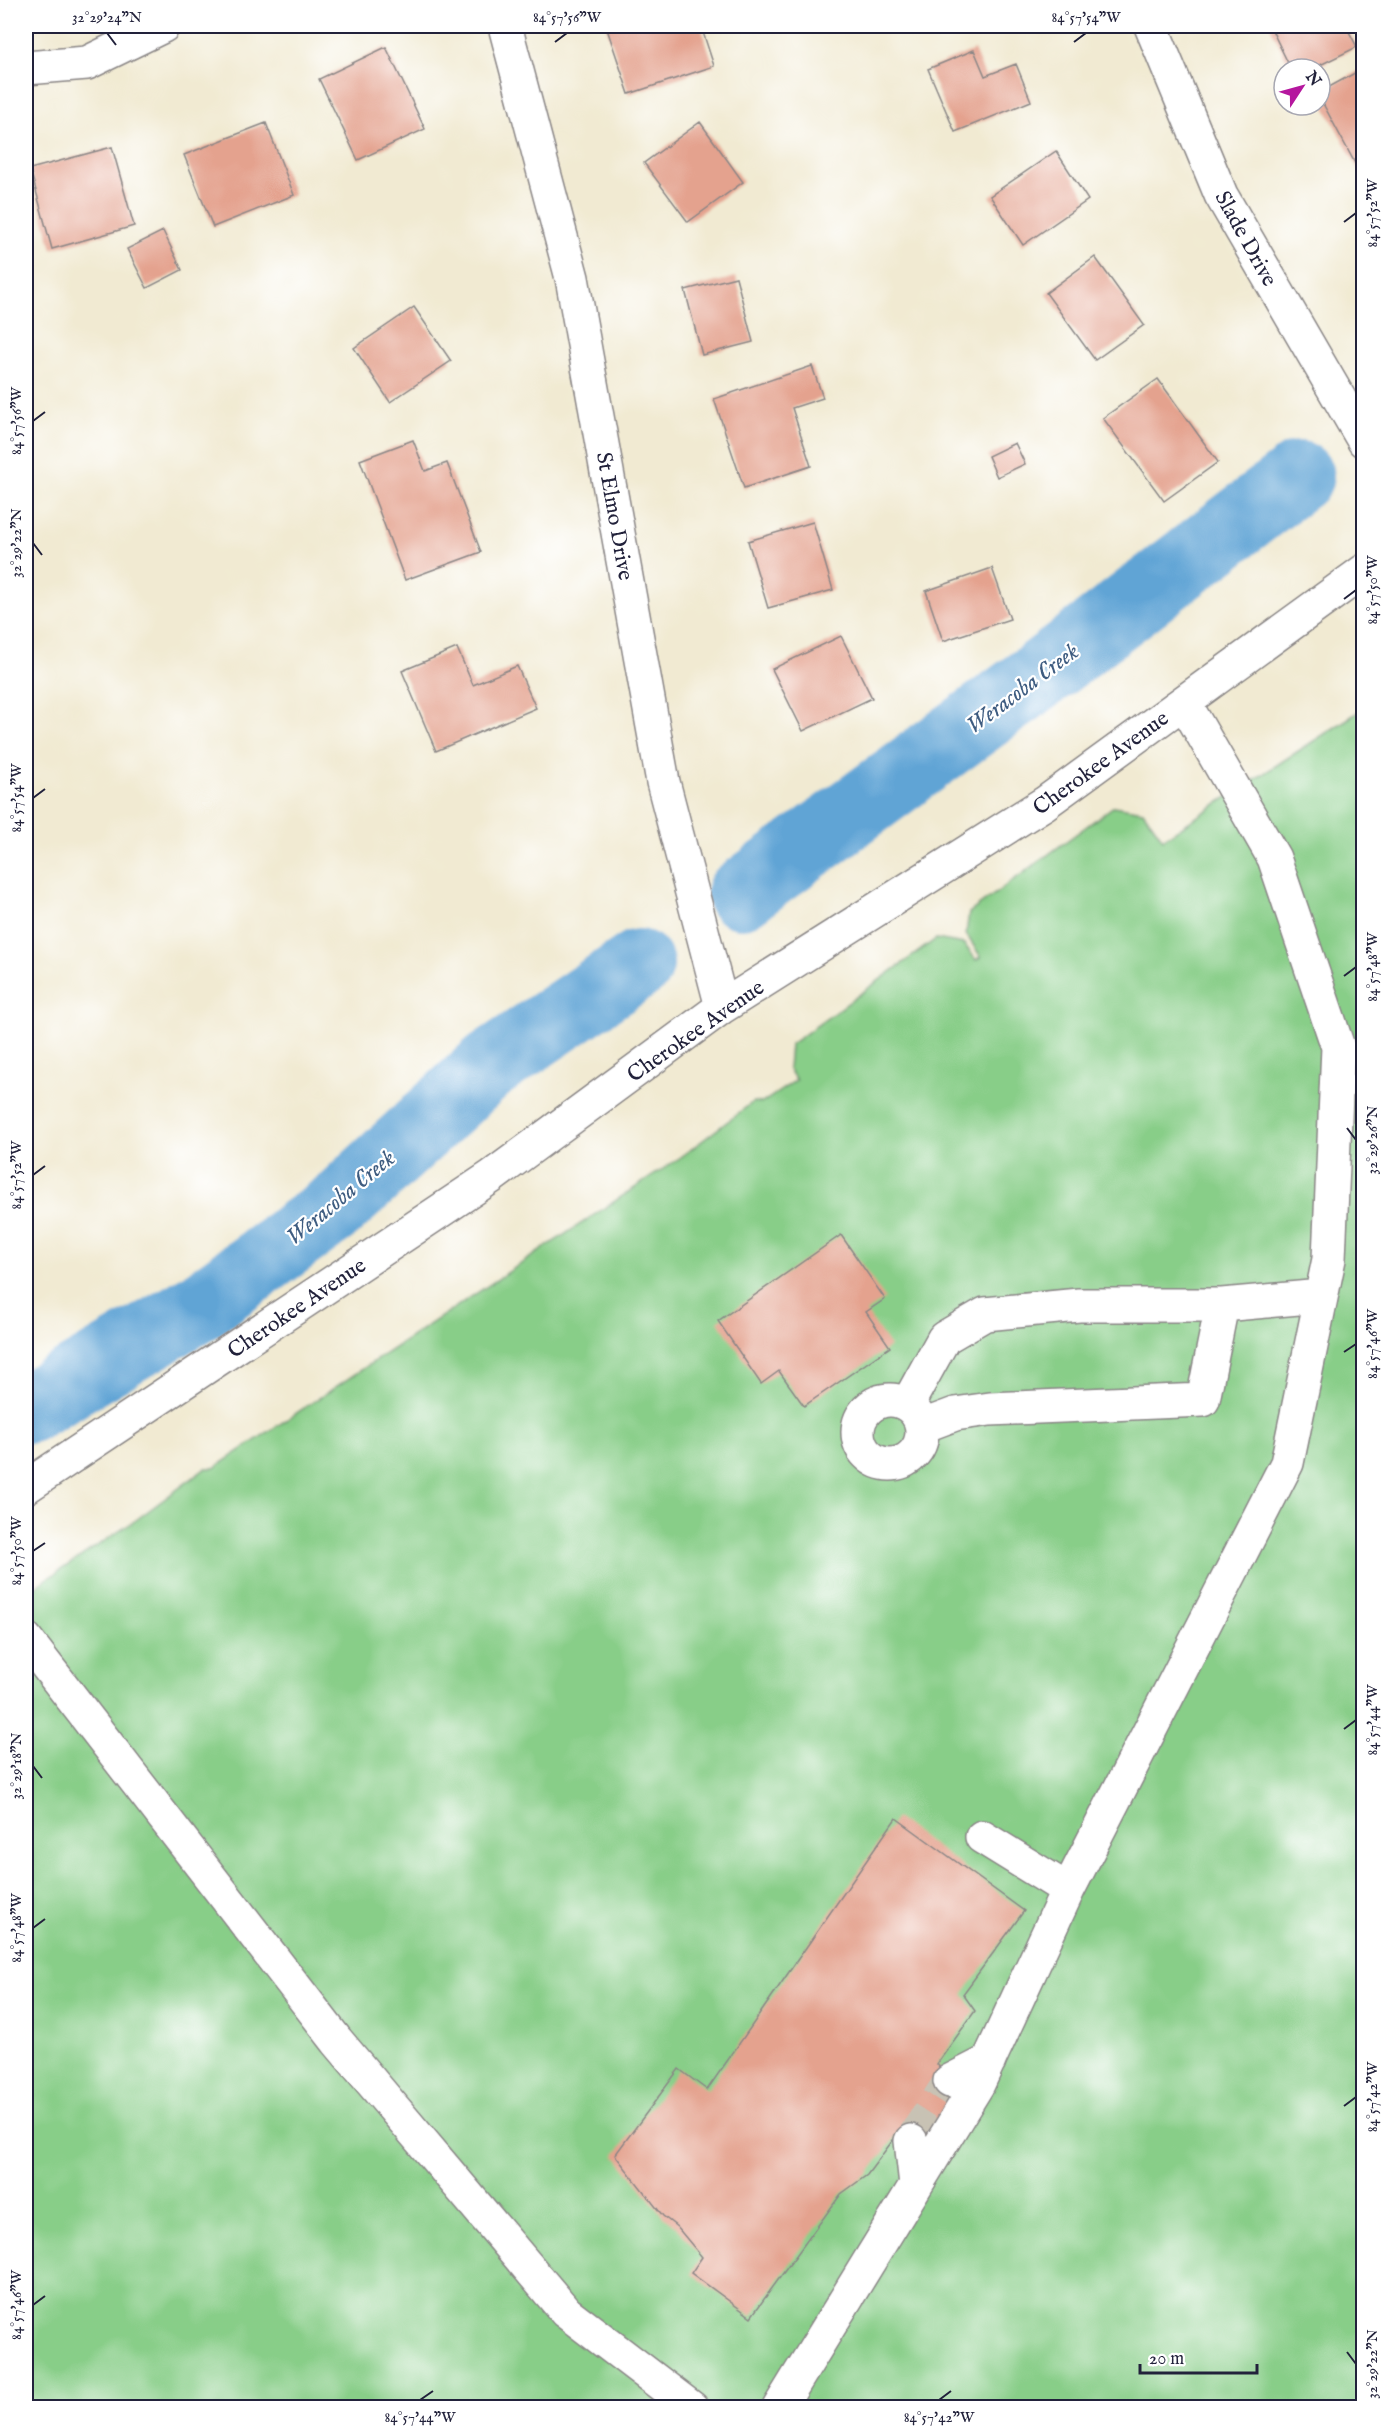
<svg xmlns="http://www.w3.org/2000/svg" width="1389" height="2433" font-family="'IM FELL English',serif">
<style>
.green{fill:#88ce88;stroke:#557862;stroke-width:1.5}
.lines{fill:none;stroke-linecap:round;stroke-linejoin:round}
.river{stroke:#60a4d5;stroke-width:70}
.building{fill:#e4a28e}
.minor-tunnel{stroke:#c8c2b4;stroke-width:33;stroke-dasharray:33 16;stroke-linecap:butt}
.minor-casing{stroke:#8a8686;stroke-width:36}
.minor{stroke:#fff;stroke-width:33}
.ticks{fill:none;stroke:#22223b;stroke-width:2}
.labels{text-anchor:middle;stroke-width:4.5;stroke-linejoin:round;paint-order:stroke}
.street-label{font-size:22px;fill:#22223b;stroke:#fff}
.water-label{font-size:24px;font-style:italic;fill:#3e5c80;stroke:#fff}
.neatline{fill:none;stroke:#22223b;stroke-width:2}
.ticks-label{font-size:15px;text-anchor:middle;fill:#22223b}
</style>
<rect width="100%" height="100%" fill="#fff"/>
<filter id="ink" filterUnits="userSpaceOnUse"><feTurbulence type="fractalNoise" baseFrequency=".0167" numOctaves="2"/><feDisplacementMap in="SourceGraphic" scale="12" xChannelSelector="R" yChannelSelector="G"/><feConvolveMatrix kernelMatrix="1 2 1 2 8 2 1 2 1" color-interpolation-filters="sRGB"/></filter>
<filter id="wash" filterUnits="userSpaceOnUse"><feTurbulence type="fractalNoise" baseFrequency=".008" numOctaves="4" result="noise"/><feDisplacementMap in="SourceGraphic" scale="24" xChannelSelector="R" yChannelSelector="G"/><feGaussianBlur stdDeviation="1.35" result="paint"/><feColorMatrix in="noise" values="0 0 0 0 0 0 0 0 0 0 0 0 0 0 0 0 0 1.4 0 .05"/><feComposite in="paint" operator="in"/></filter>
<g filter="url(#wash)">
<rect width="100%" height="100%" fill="#f1ead2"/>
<path class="green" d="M1363,709V2407L26,2408V1593L136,1520L206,1468H214L681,1157L753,1102L762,1103L796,1080L788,1068L790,1045L936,939L964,944L976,960L981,957L966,934L969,913L1114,806L1143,811L1163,839Z"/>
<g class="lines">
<path class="river" d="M741,894L1044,672L1299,476
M26,1409L199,1307L336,1207L490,1065L639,964"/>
</g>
<g id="blocks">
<path class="building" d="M606,26H701L714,66L629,94Z
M1270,26H1346L1357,47L1312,69H1291Z
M386,47L425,129L358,160L319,79Z
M974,50L985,76L1016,64L1031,101L955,132L928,69Z
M1364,68V180L1320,98V92Z
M700,122L743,182L688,222L644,163Z
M266,123L294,195L213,227L184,155Z
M112,147L134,226L52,249L30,169Z
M1056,151L1088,200L1023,245L990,196Z
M163,231L182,270L147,288L127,249Z
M1095,257L1144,325L1095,360L1046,293Z
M736,277L753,342L702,355L685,290Z
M414,307L451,361L390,402L354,348Z
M812,366L823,398L792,408L811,466L744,488L714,399Z
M1158,379L1218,462L1164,501L1103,418Z
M413,440L425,471L447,463L481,552L405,580L360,460Z
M1015,443L1025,464L997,477L988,456Z
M813,522L833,590L768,608L748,541Z
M992,568L1010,619L943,641L926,591Z
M841,636L872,698L803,731L772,669Z
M457,648L473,685L517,666L536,708L436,751L402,671Z
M841,1235L885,1299L866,1312L890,1347L804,1406L779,1371L761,1384L718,1321Z
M896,1818L1024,1911L963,1994L975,2011L937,2064L962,2097L922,2150L899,2132L867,2175L841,2194L751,2317L691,2273L702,2257L677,2227L663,2216L615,2155L679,2069L707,2090Z"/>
</g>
</g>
<g filter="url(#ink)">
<use href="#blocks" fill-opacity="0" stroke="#8a8686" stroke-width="1.5"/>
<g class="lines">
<path class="minor-tunnel" d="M911,2141L950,2081"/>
<defs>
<path id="minor" d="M505,26L572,278L663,782L722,1007
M1151,26L1221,195L1364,441
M26,68L87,63L163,26
M858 1432a32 32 0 1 1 64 0a32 32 0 1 1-64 0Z
M907,1405L944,1338L985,1314L1079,1305H1222
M923,1426L955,1414L990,1409L1203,1400L1222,1305L1321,1296
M26,1487L491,1177L722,1007L1045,803L1364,571
M26,1639L337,2041L566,2312L692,2408
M982,1837L1068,1890
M950,2081L989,2061
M911,2141L916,2185
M779,2408L978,2084L1068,1890L1287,1463L1329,1259L1338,1047L1274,858L1184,702"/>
</defs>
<use href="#minor" class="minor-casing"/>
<use href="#minor" class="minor"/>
</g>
</g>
<path class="ticks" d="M107,33L116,45M555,42L567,33M1074,42L1086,33M1344,222L1356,213M33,421L45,412M33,543L42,555M1344,599L1356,590M33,798L45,789M1344,976L1356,967M1347,1128L1356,1140M33,1175L45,1166M1344,1352L1356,1344M33,1551L45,1543M1344,1729L1356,1720M33,1766L42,1778M33,1928L45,1919M1344,2106L1356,2097M33,2305L45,2296M1347,2352L1356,2364M420,2400L433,2391M939,2400L951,2391"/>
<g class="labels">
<g class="street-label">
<text transform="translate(1247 238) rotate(61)" y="8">Slade Drive</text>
<text transform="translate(616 516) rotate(80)" y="8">St Elmo Drive</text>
<text transform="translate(1100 762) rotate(-36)" y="8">Cherokee Avenue</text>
<text transform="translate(695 1030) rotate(-35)" y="8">Cherokee Avenue</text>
<text transform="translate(296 1307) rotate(-34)" y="8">Cherokee Avenue</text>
</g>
<g class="water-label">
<text transform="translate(1022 688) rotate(-37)" y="8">Weracoba Creek</text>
<text transform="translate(340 1197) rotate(-40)" y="8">Weracoba Creek</text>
</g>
</g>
<rect width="1389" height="2433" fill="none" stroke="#fff" stroke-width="66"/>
<g transform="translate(1302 87) rotate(54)"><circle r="28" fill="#ffffff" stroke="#a7a7b1" stroke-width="1.5"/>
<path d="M0-4.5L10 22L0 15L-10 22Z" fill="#b5179e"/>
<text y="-9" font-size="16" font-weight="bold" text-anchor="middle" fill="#22223b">N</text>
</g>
<path d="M1140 2364v9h117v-9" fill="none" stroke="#22223b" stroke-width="3"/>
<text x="1149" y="2364" font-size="18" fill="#22223b" stroke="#ffffff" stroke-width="4.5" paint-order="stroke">20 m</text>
<rect x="33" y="33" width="1323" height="2367" class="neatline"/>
<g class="ticks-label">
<text x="107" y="22">32°29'24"N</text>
<text x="567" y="22">84°57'56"W</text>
<text x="1086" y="22">84°57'54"W</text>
<text transform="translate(1372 213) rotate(-90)" y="5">84°57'52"W</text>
<text transform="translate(16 421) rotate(-90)" y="5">84°57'56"W</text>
<text transform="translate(16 543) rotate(-90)" y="5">32°29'22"N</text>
<text transform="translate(1372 590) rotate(-90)" y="5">84°57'50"W</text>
<text transform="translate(16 798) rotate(-90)" y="5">84°57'54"W</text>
<text transform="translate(1372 967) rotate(-90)" y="5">84°57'48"W</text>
<text transform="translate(1372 1140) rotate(-90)" y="5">32°29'26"N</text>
<text transform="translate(16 1175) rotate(-90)" y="5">84°57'52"W</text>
<text transform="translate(1372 1344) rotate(-90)" y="5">84°57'46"W</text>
<text transform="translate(16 1551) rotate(-90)" y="5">84°57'50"W</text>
<text transform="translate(1372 1720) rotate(-90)" y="5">84°57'44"W</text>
<text transform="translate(16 1766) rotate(-90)" y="5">32°29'18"N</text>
<text transform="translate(16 1928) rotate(-90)" y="5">84°57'48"W</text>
<text transform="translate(1372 2097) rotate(-90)" y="5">84°57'42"W</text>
<text transform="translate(16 2305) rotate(-90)" y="5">84°57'46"W</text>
<text transform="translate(1372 2364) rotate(-90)" y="5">32°29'22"N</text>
<text x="420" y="2422">84°57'44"W</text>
<text x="939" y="2422">84°57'42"W</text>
</g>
</svg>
